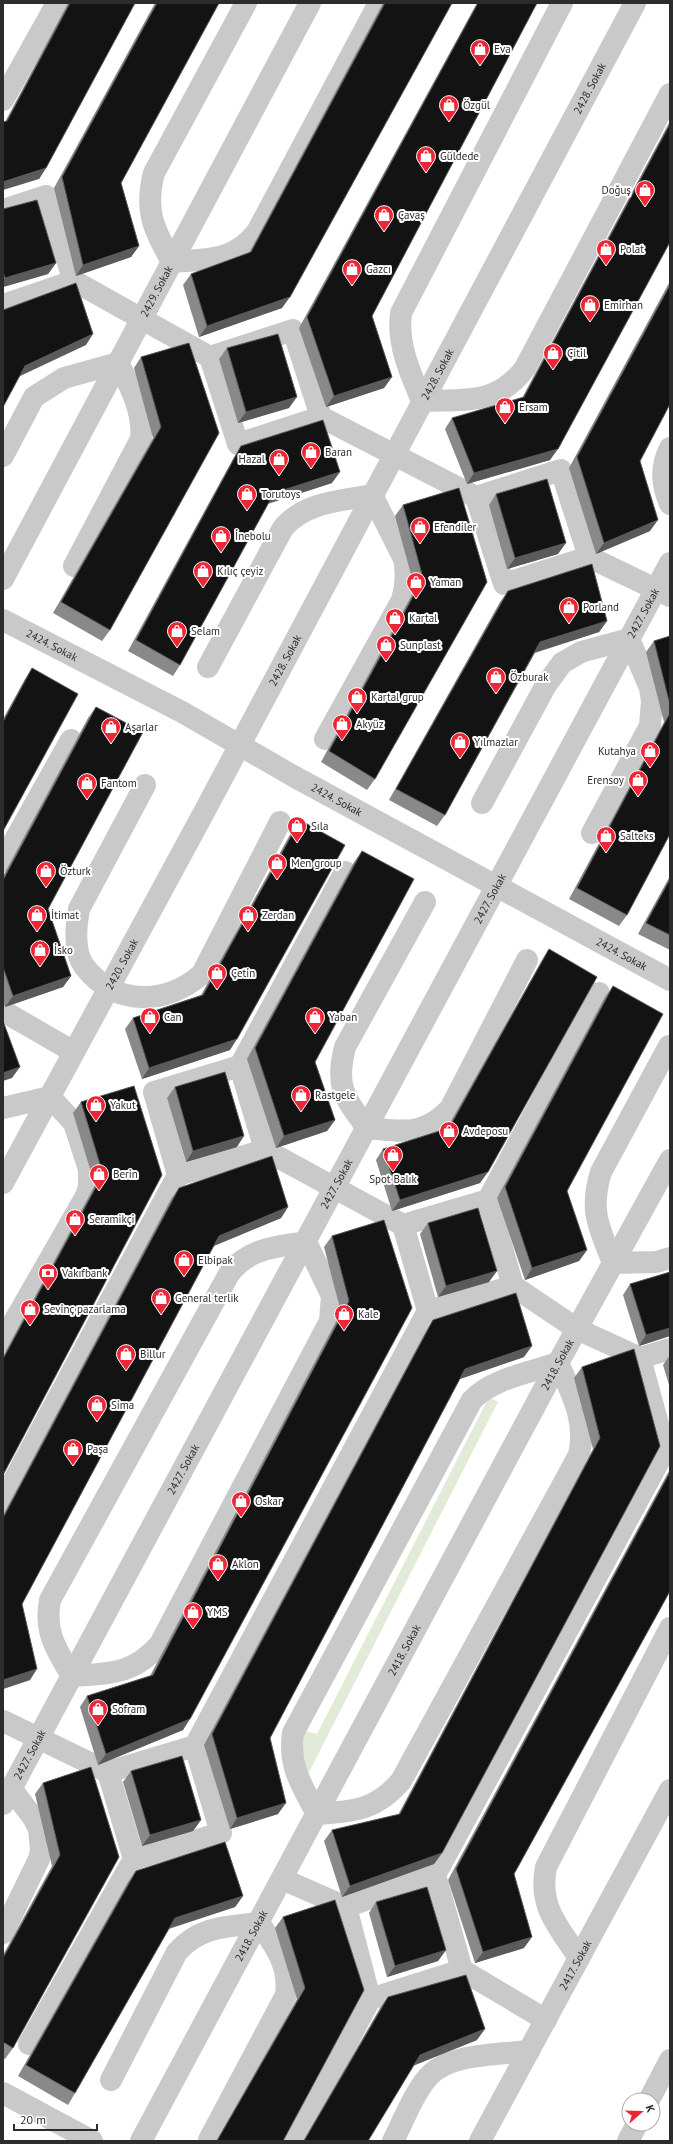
<svg xmlns="http://www.w3.org/2000/svg" width="673" height="2144" font-family="'PT Sans',sans-serif">
<style>
.green{fill:#e2ebd8}
.lines{fill:none;stroke-linecap:round;stroke-linejoin:round}
.minor{stroke:#c9c9c9;stroke-width:22}
.wall{fill:#898989}
.shaded-wall{fill:#5a5a5a}
.building{fill:#131313;stroke:#5a5a5a}
.labels{text-anchor:middle;stroke-width:4;stroke-linejoin:round;paint-order:stroke}
.poi-label{font-size:11px;fill:#2c2c2c;stroke:#fff;text-anchor:start}
.street-label{font-size:11px;fill:#2c2c2c;stroke:#fff}
</style>
<rect width="100%" height="100%" fill="#fff"/>
<path class="green" d="M489,1397L498,1402L307,1776L297,1747L301,1730L317,1734Z"/>
<g class="lines">
<g class="minor">
<path d="M246,3L154,173C144,211 154,229 172,262C206,259 234,262 257,232L379,3"/>
<path d="M562,3L401,313C397,345 410,372 422,401C464,399 497,406 525,368L670,94"/>
<path d="M3,100L57,3"/>
<path d="M3,210L46,196L74,281L210,357L238,444L321,417"/>
<path d="M3,305L74,281"/>
<path d="M210,357L293,330L321,417L476,497L561,470L589,557"/>
<path d="M670,448C660,468 662,485 670,504"/>
<path d="M3,456L34,397L64,378L118,363C130,385 144,413 141,439L74,566"/>
<path d="M476,497L504,584L589,557L670,596"/>
<path id="s1" d="M3,579L310,3"/>
<path id="s2" d="M3,620L182,712L295,777L670,980"/>
<path d="M208,667L283,528C305,502 340,501 372,495L404,559C407,573 406,586 402,600L325,739"/>
<path d="M145,785L79,909C76,926 73,951 84,966C115,1007 166,1005 202,974L280,822"/>
<path d="M482,803L546,685L562,663L581,652L629,639L650,688L652,701L650,726L592,833"/>
<path d="M3,861L71,740"/>
<path d="M425,902L345,1047C335,1087 344,1097 367,1128C402,1131 423,1137 450,1109L527,960"/>
<path d="M3,1011L74,1052"/>
<path d="M669,1046L601,1172C589,1211 599,1227 613,1263L656,1262L670,1258"/>
<path d="M3,1108L50,1097L74,1123L89,1169V1187L86,1196L3,1341"/>
<path d="M265,1150L403,1225"/>
<path d="M178,1175L265,1150L240,1066L345,872"/>
<path id="s3" d="M3,1183L202,816L635,3"/>
<path d="M306,1242L332,1296L330,1321L160,1644C133,1675 111,1673 72,1676C56,1649 44,1632 50,1600L229,1274C248,1248 276,1247 306,1242Z"/>
<path d="M513,1286L577,1329L640,1358"/>
<path d="M428,1311L513,1286L488,1200L599,993"/>
<path d="M670,1349L640,1358L665,1450L670,1448"/>
<path d="M558,1363C572,1394 587,1421 579,1455L401,1781C375,1811 354,1811 317,1814C302,1786 288,1766 293,1733L472,1400C494,1378 529,1373 558,1363Z"/>
<path d="M3,1501L178,1175L154,1092L240,1066"/>
<path d="M3,1721L108,1772"/>
<path d="M3,1789L11,1788L34,1819L39,1829L41,1850L39,1859L3,1933"/>
<path id="s4" d="M3,1804L670,563"/>
<path d="M134,1859L108,1772L195,1746L428,1311L403,1225L488,1200"/>
<path d="M435,1875L462,1970L370,1999L346,1907L435,1875L665,1450"/>
<path d="M282,1879L346,1907"/>
<path d="M579,1958C559,1927 538,1907 546,1867L670,1628"/>
<path d="M462,1970L546,2020"/>
<path d="M29,2044L134,1859L221,1833L195,1746"/>
<path d="M111,2080L177,1952C200,1926 226,1927 259,1923C275,1946 290,1965 286,1995L209,2140"/>
<path d="M3,2093L92,2141"/>
<path d="M649,2100L670,2060"/>
<path id="s5" d="M141,2141L558,1363L670,1160"/>
<path d="M295,2141L370,1999"/>
<path d="M393,2141C404,2120 413,2094 429,2076C450,2053 499,2055 529,2051"/>
<path id="s6" d="M480,2141L670,1790"/>
<path d="M628,2141L637,2124"/>
</g>
</g>
<path class="wall" d="M68,3H135L46,168L39,179L5,122Z
M155,3H219L121,183L139,246L131,257L76,276L54,188Z
M383,3H452L282,308L199,337L183,285L191,274L249,253Z
M477,3H537L372,316L392,377L384,388L326,407L299,328Z
M670,121V242L550,460L467,484L445,429L452,418L522,398Z
M3,209L56,263L48,274L3,287Z
M670,281V404L640,461L650,531L596,554L569,468Z
M189,343L110,630L102,641L53,613L153,438L134,368L141,357Z
M227,348L289,408L238,423L219,359Z
M241,446L332,483L268,504L180,665L173,676L128,651L234,457Z
M459,488L375,779L367,790L321,762L415,589L395,516L403,505Z
M496,494L558,554L507,569L489,505Z
M508,591L607,621L599,632L535,653L445,815L437,826L389,800L500,602Z
M670,636V834L627,915L619,926L569,899L664,722L646,652L654,641Z
M32,668L3,831V719L25,679Z
M96,707L48,909L71,976L63,987L5,1007L3,1001V876L88,718Z
M300,820L230,1050L142,1079L125,1029L133,1018L201,995L292,831Z
M362,851L315,1062L335,1120L327,1131L276,1148L247,1059L354,862Z
M670,876V950L638,934Z
M549,949L480,1183L392,1211L376,1160L383,1149L447,1128L542,960Z
M613,986L567,1191L587,1250L579,1261L525,1280L497,1198L605,997Z
M134,1086L3,1475V1356L95,1185L73,1113L81,1102Z
M175,1087L237,1147L186,1162L167,1098Z
M179,1188L288,1207L281,1218L214,1246L22,1604L30,1680L3,1689V1515L171,1199Z
M384,1220L183,1730L98,1765L80,1707L87,1696L150,1676L341,1312L324,1247L332,1236Z
M428,1223L489,1282L438,1297L420,1234Z
M670,1272V1336L639,1346L623,1295L630,1284Z
M433,1320L524,1357L460,1379L270,1738L278,1814L230,1829L204,1745L426,1331Z
M670,1355V1388L663,1365Z
M582,1367L660,1446L442,1853L434,1864L342,1897L324,1841L332,1830L398,1815L593,1449L574,1378Z
M670,1469V1591L514,1874L524,1948L475,1963L448,1880Z
M91,1767L13,2048L5,2059L3,2058V1955L52,1866L35,1794L43,1783Z
M131,1771L201,1820L193,1831L142,1846L123,1782Z
M136,1871L243,1896L235,1907L169,1929L75,2093L68,2105L18,2076L128,1882Z
M335,1900L283,2141H216L297,1999L275,1928L283,1917Z
M376,1902L446,1950L438,1961L387,1977L369,1913Z
M388,1997L477,2040L413,2066L368,2141H303L380,2008Z"/>
<path class="shaded-wall" d="M46,168L39,179L3,190V182Z
M139,246L131,257L76,276L83,265Z
M56,263L48,274L3,287V281L5,278Z
M290,297L282,308L199,337L207,326Z
M93,334L86,345L18,377L25,366Z
M392,377L384,388L326,407L334,396Z
M297,397L289,408L238,423L246,412Z
M558,449L550,460L467,484L474,473Z
M340,472L332,483L266,504L274,493Z
M658,520L650,531L596,554L604,543Z
M566,543L558,554L507,569L515,558Z
M607,621L599,632L533,653L540,642Z
M71,976L63,987L5,1007L13,996Z
M237,1039L230,1050L142,1079L149,1068Z
M20,1067L12,1078L3,1081V1073Z
M335,1120L327,1131L276,1148L284,1136Z
M244,1136L237,1147L186,1162L193,1151Z
M488,1172L480,1183L392,1211L400,1200Z
M288,1207L281,1218L211,1247L219,1236Z
M587,1250L579,1261L525,1280L532,1268Z
M497,1271L489,1282L438,1297L446,1286Z
M670,1328V1336L639,1346L646,1335Z
M532,1346L524,1357L457,1380L465,1369Z
M37,1669L30,1680L3,1689V1680Z
M190,1719L183,1730L98,1765L106,1754Z
M286,1803L278,1814L230,1829L237,1818Z
M201,1820L193,1831L142,1846L150,1835Z
M442,1853L434,1864L342,1897L350,1886Z
M243,1896L235,1907L167,1929L175,1918Z
M532,1937L524,1948L475,1963L483,1952Z
M446,1950L438,1961L387,1977L395,1966Z
M485,2029L477,2040L412,2066L420,2055Z"/>
<path class="building" d="M70,3H135L46,168L3,182V122L7,121Z
M157,3H219L121,183L139,246L83,265L62,177Z
M385,3H452L290,297L207,326L191,274L251,252Z
M478,3H537L372,316L392,377L334,396L307,317Z
M670,124V242L558,449L474,473L452,418L524,397Z
M37,200L56,263L5,278L3,272V209Z
M76,283L93,334L25,366L3,407V310Z
M670,285V404L640,461L658,520L604,543L577,457Z
M278,334L297,397L246,412L227,348Z
M189,343L219,433L110,630L61,602L161,427L141,357Z
M323,420L340,472L274,493L180,665L136,640L241,446Z
M547,479L566,543L515,558L496,494Z
M459,488L487,582L375,779L329,751L423,578L403,505Z
M592,564L607,621L540,642L445,815L396,789L508,591Z
M670,636V705L654,641Z
M32,668L78,694L3,831V722Z
M96,707L143,732L48,909L71,976L13,996L3,967V880Z
M670,713V834L627,915L577,888Z
M300,820L345,845L237,1039L149,1068L133,1018L203,995Z
M362,851L414,879L315,1062L335,1120L284,1136L255,1048Z
M670,879V935L646,923Z
M549,949L597,977L488,1172L400,1200L383,1149L449,1128Z
M613,986L663,1014L567,1191L587,1250L532,1268L505,1187Z
M3,1021L20,1067L3,1073Z
M225,1072L244,1136L193,1151L175,1087Z
M134,1086L162,1175L3,1475V1359L103,1174L81,1102Z
M272,1156L288,1207L219,1236L22,1604L37,1669L3,1680V1518L179,1188Z
M478,1208L497,1271L446,1286L428,1223Z
M384,1220L412,1308L190,1719L106,1754L87,1696L153,1675L349,1301L332,1236Z
M670,1272V1328L646,1335L630,1284Z
M516,1293L532,1346L465,1369L270,1738L286,1803L237,1818L212,1734L433,1320Z
M634,1349L660,1446L442,1853L350,1886L332,1830L400,1814L600,1438L582,1367Z
M670,1472V1591L514,1874L532,1937L483,1952L456,1869Z
M182,1756L201,1820L150,1835L131,1771Z
M91,1767L119,1857L13,2048L3,2042V1958L60,1855L43,1783Z
M225,1842L243,1896L175,1918L75,2093L26,2065L136,1871Z
M427,1887L446,1950L395,1966L376,1902Z
M335,1900L364,1990L283,2141H217L305,1988L283,1917Z
M466,1975L485,2029L420,2055L368,2141H304L388,1997Z"/>
<defs>
<symbol id="shop-pin" viewBox="-11 -11 22 30"><path d="M0 17L-7.5 6A9.5 9.5 0 1 1 7.5 6Z" fill="#ed2534" stroke="#fff"/><path d="M-5-2.5h2.3a2.7 3.5 0 0 1 5.4 0H5L5.5 6h-11ZM-1.5-2.5h3a1.5 2.3 0 0 0-3 0Z" fill="#fff"/></symbol>
<symbol id="bank-pin" viewBox="-11 -11 22 30"><path d="M0 17L-7.5 6A9.5 9.5 0 1 1 7.5 6Z" fill="#ed2534" stroke="#fff"/><path d="M-6-4H6V4H-6ZM0-2.3a2.3 2.3 0 1 0 0 4.6a2.3 2.3 0 1 0 0-4.6Z" fill="#fff"/></symbol>
</defs>
<g fill-rule="evenodd">
<use href="#shop-pin" x="469" y="38" width="22" height="30"/>
<use href="#shop-pin" x="438" y="94" width="22" height="30"/>
<use href="#shop-pin" x="415" y="145" width="22" height="30"/>
<use href="#shop-pin" x="634" y="179" width="22" height="30"/>
<use href="#shop-pin" x="373" y="204" width="22" height="30"/>
<use href="#shop-pin" x="595" y="238" width="22" height="30"/>
<use href="#shop-pin" x="341" y="258" width="22" height="30"/>
<use href="#shop-pin" x="579" y="294" width="22" height="30"/>
<use href="#shop-pin" x="542" y="342" width="22" height="30"/>
<use href="#shop-pin" x="494" y="396" width="22" height="30"/>
<use href="#shop-pin" x="300" y="441" width="22" height="30"/>
<use href="#shop-pin" x="268" y="448" width="22" height="30"/>
<use href="#shop-pin" x="236" y="483" width="22" height="30"/>
<use href="#shop-pin" x="409" y="516" width="22" height="30"/>
<use href="#shop-pin" x="210" y="525" width="22" height="30"/>
<use href="#shop-pin" x="192" y="560" width="22" height="30"/>
<use href="#shop-pin" x="405" y="571" width="22" height="30"/>
<use href="#shop-pin" x="558" y="596" width="22" height="30"/>
<use href="#shop-pin" x="384" y="607" width="22" height="30"/>
<use href="#shop-pin" x="166" y="620" width="22" height="30"/>
<use href="#shop-pin" x="375" y="634" width="22" height="30"/>
<use href="#shop-pin" x="485" y="666" width="22" height="30"/>
<use href="#shop-pin" x="346" y="686" width="22" height="30"/>
<use href="#shop-pin" x="331" y="713" width="22" height="30"/>
<use href="#shop-pin" x="100" y="716" width="22" height="30"/>
<use href="#shop-pin" x="449" y="731" width="22" height="30"/>
<use href="#shop-pin" x="639" y="740" width="22" height="30"/>
<use href="#shop-pin" x="627" y="769" width="22" height="30"/>
<use href="#shop-pin" x="76" y="772" width="22" height="30"/>
<use href="#shop-pin" x="286" y="815" width="22" height="30"/>
<use href="#shop-pin" x="595" y="825" width="22" height="30"/>
<use href="#shop-pin" x="266" y="852" width="22" height="30"/>
<use href="#shop-pin" x="35" y="860" width="22" height="30"/>
<use href="#shop-pin" x="26" y="904" width="22" height="30"/>
<use href="#shop-pin" x="237" y="904" width="22" height="30"/>
<use href="#shop-pin" x="29" y="939" width="22" height="30"/>
<use href="#shop-pin" x="206" y="962" width="22" height="30"/>
<use href="#shop-pin" x="139" y="1006" width="22" height="30"/>
<use href="#shop-pin" x="304" y="1006" width="22" height="30"/>
<use href="#shop-pin" x="290" y="1084" width="22" height="30"/>
<use href="#shop-pin" x="85" y="1094" width="22" height="30"/>
<use href="#shop-pin" x="438" y="1120" width="22" height="30"/>
<use href="#shop-pin" x="382" y="1144" width="22" height="30"/>
<use href="#shop-pin" x="88" y="1163" width="22" height="30"/>
<use href="#shop-pin" x="64" y="1208" width="22" height="30"/>
<use href="#shop-pin" x="173" y="1249" width="22" height="30"/>
<use href="#bank-pin" x="37" y="1262" width="22" height="30"/>
<use href="#shop-pin" x="150" y="1287" width="22" height="30"/>
<use href="#shop-pin" x="19" y="1298" width="22" height="30"/>
<use href="#shop-pin" x="333" y="1303" width="22" height="30"/>
<use href="#shop-pin" x="115" y="1343" width="22" height="30"/>
<use href="#shop-pin" x="86" y="1394" width="22" height="30"/>
<use href="#shop-pin" x="62" y="1438" width="22" height="30"/>
<use href="#shop-pin" x="230" y="1490" width="22" height="30"/>
<use href="#shop-pin" x="207" y="1553" width="22" height="30"/>
<use href="#shop-pin" x="182" y="1601" width="22" height="30"/>
<use href="#shop-pin" x="87" y="1698" width="22" height="30"/>
</g>
<g class="labels">
<g class="poi-label">
<text x="494" y="53">Eva</text>
<text x="463" y="109">Özgül</text>
<text x="440" y="160">Güldede</text>
<text x="631" y="194" text-anchor="end">Doğuş</text>
<text x="398" y="219">Çavaş</text>
<text x="620" y="253">Polat</text>
<text x="366" y="273">Gazcı</text>
<text x="604" y="309">Emirhan</text>
<text x="567" y="357">Çitil</text>
<text x="519" y="411">Ersam</text>
<text x="325" y="456">Baran</text>
<text x="265" y="463" text-anchor="end">Hazal</text>
<text x="261" y="498">Torutoys</text>
<text x="434" y="531">Efendiler</text>
<text x="235" y="540">İnebolu</text>
<text x="217" y="575">Kılıç çeyiz</text>
<text x="430" y="586">Yaman</text>
<text x="583" y="611">Porland</text>
<text x="409" y="622">Kartal</text>
<text x="191" y="635">Selam</text>
<text x="400" y="649">Sunplast</text>
<text x="510" y="681">Özburak</text>
<text x="371" y="701">Kartal grup</text>
<text x="356" y="728">Akyüz</text>
<text x="125" y="731">Aşarlar</text>
<text x="474" y="746">Yılmazlar</text>
<text x="636" y="755" text-anchor="end">Kutahya</text>
<text x="624" y="784" text-anchor="end">Erensoy</text>
<text x="101" y="787">Fantom</text>
<text x="311" y="830">Sıla</text>
<text x="620" y="840">Salteks</text>
<text x="291" y="867">Men group</text>
<text x="60" y="875">Özturk</text>
<text x="51" y="919">İtimat</text>
<text x="262" y="919">Zerdan</text>
<text x="54" y="954">İsko</text>
<text x="231" y="977">Çetin</text>
<text x="164" y="1021">Can</text>
<text x="329" y="1021">Yaban</text>
<text x="315" y="1099">Rastgele</text>
<text x="110" y="1109">Yakut</text>
<text x="463" y="1135">Avdeposu</text>
<text x="113" y="1178">Berin</text>
<text x="393" y="1183" text-anchor="middle">Spot Balık</text>
<text x="89" y="1223">Seramikçi</text>
<text x="198" y="1264">Elbipak</text>
<text x="62" y="1277">Vakıfbank</text>
<text x="175" y="1302">General terlik</text>
<text x="44" y="1313">Sevinç pazarlama</text>
<text x="358" y="1318">Kale</text>
<text x="140" y="1358">Billur</text>
<text x="111" y="1409">Sima</text>
<text x="87" y="1453">Paşa</text>
<text x="255" y="1505">Oskar</text>
<text x="232" y="1568">Aklon</text>
<text x="207" y="1616">YMS</text>
<text x="112" y="1713">Sofram</text>
</g>
<g class="street-label">
<text dy="4" stroke="none"><textPath href="#s3" startOffset="1242">2428. Sokak</textPath></text>
<text dy="4" stroke="none"><textPath href="#s1" startOffset="326">2429. Sokak</textPath></text>
<text dy="4" stroke="none"><textPath href="#s3" startOffset="918">2428. Sokak</textPath></text>
<text dy="4" stroke="none"><textPath href="#s4" startOffset="1352">2427. Sokak</textPath></text>
<text dy="4" stroke="none"><textPath href="#s2" startOffset="55">2424. Sokak</textPath></text>
<text dy="4" stroke="none"><textPath href="#s3" startOffset="594">2428. Sokak</textPath></text>
<text dy="4" stroke="none"><textPath href="#s2" startOffset="379">2424. Sokak</textPath></text>
<text dy="4" stroke="none"><textPath href="#s4" startOffset="1028">2427. Sokak</textPath></text>
<text dy="4" stroke="none"><textPath href="#s2" startOffset="703">2424. Sokak</textPath></text>
<text dy="4" stroke="none"><textPath href="#s3" startOffset="249">2420. Sokak</textPath></text>
<text dy="4" stroke="none"><textPath href="#s4" startOffset="704">2427. Sokak</textPath></text>
<text dy="4" stroke="none"><textPath href="#s5" startOffset="881">2418. Sokak</textPath></text>
<text dy="4" stroke="none"><textPath href="#s4" startOffset="380">2427. Sokak</textPath></text>
<text dy="4" stroke="none"><textPath href="#s5" startOffset="557">2418. Sokak</textPath></text>
<text dy="4" stroke="none"><textPath href="#s4" startOffset="56">2427. Sokak</textPath></text>
<text dy="4" stroke="none"><textPath href="#s5" startOffset="233">2418. Sokak</textPath></text>
<text dy="4" stroke="none"><textPath href="#s6" startOffset="200">2417. Sokak</textPath></text>
</g>
</g>
<rect width="673" height="2144" fill="none" stroke="#2c2c2c" stroke-width="8"/>
<g transform="translate(641 2112) rotate(70)"><circle r="19" fill="#ffffff" stroke="#ababab"/>
<path d="M0-3L7 15L0 10L-7 15Z" fill="#ed2534"/>
<text y="-6" font-size="11" font-weight="bold" text-anchor="middle" fill="#2c2c2c">K</text>
</g>
<path d="M14 2124v6h83v-6" fill="none" stroke="#2c2c2c" stroke-width="2"/>
<text x="20" y="2124" font-size="12" fill="#2c2c2c" stroke="#ffffff" stroke-width="3" paint-order="stroke">20 m</text>
</svg>
